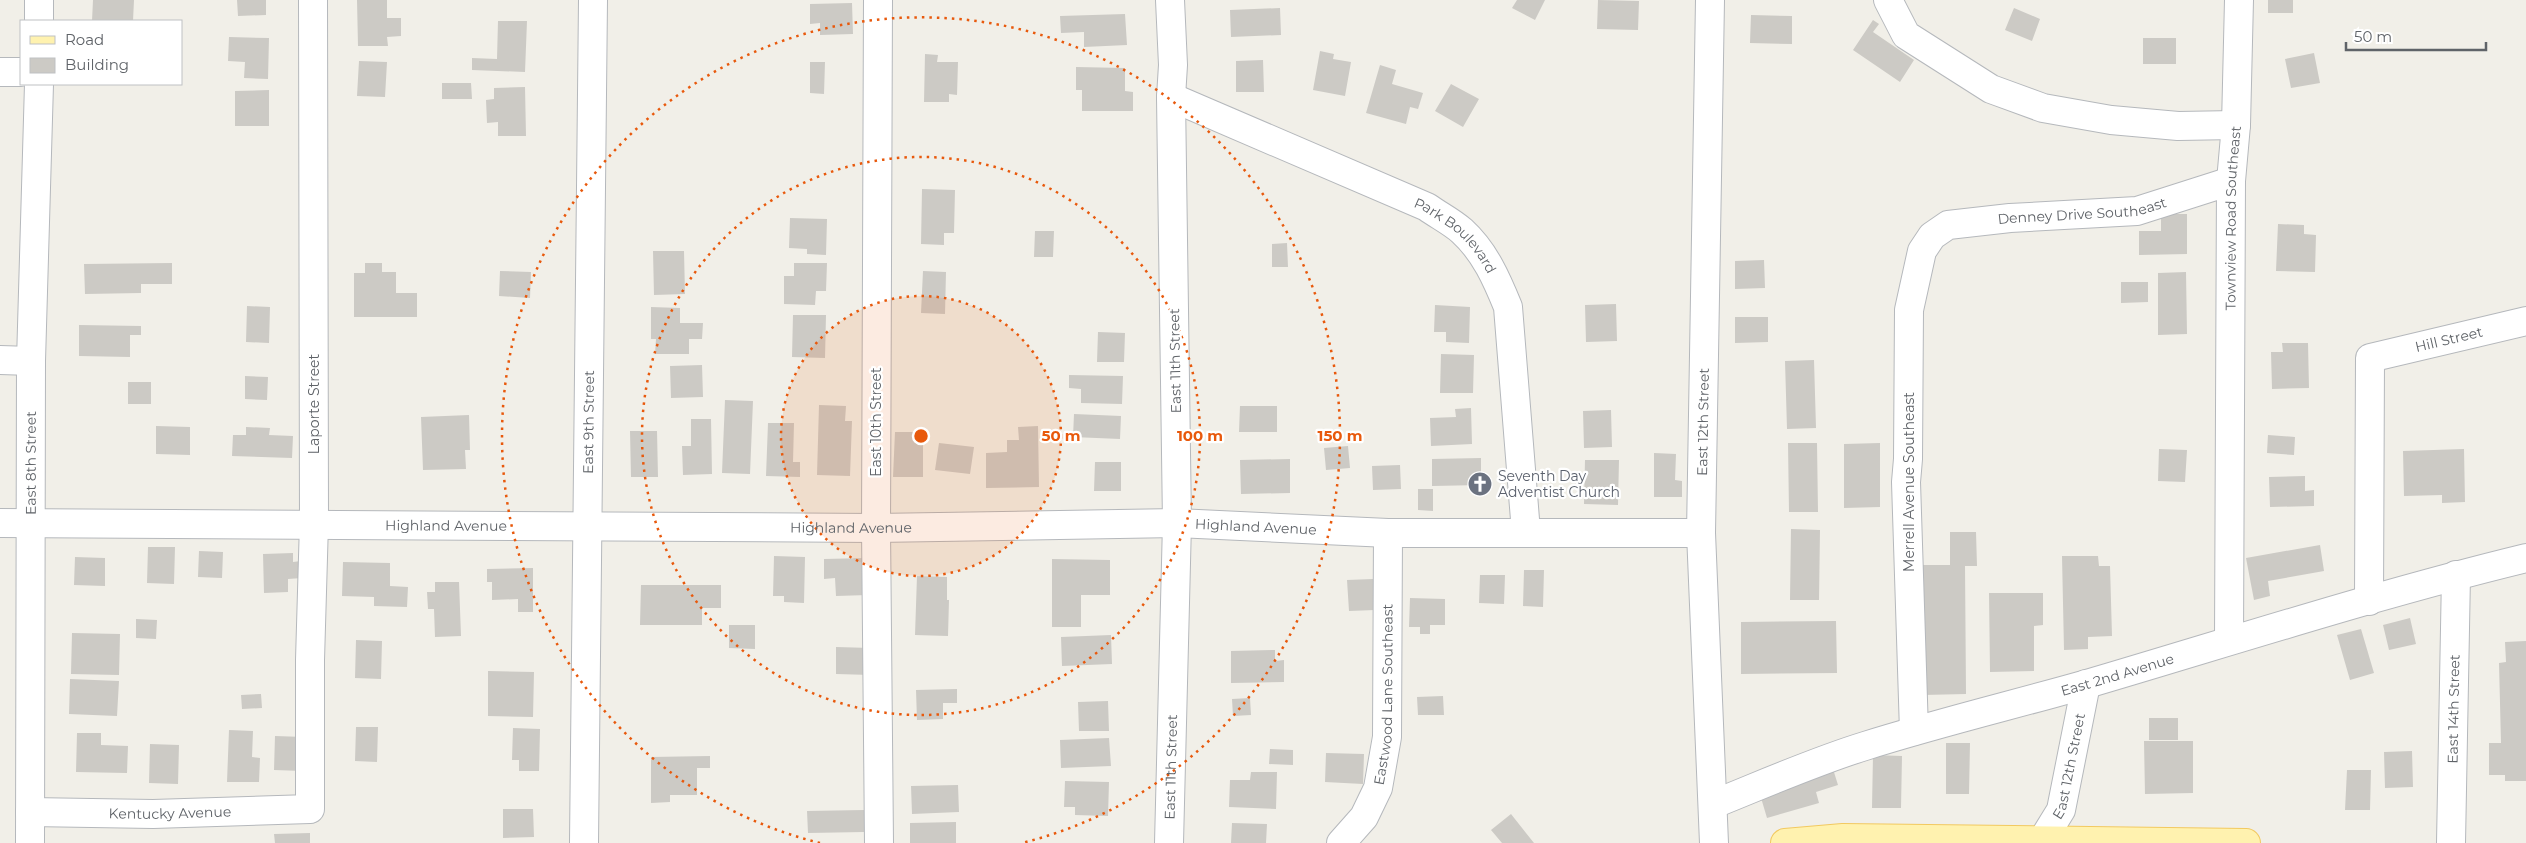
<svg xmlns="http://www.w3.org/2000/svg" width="2526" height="843" font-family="Montserrat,sans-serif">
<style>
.building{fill:#cccac5}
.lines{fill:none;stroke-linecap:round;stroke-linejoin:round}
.minor-casing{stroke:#b5b8bc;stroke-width:30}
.major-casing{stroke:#f2c960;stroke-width:30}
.minor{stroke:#fff;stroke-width:28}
.major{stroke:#fff2af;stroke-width:28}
.ring{fill:none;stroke:#e8590c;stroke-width:2.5;stroke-dasharray:2.5 5}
.labels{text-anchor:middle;stroke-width:4.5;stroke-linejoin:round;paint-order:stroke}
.street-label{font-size:14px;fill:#5f6368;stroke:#fff}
.worship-label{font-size:14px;fill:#5b616d;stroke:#fff;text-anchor:start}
.centre{fill:#e8590c;stroke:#fff;stroke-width:2.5}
.ring-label{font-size:15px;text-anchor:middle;font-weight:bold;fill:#e8590c;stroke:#fff;stroke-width:4.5;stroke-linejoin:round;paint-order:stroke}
</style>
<rect width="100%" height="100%" fill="#f1efe8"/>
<path class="building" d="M93,0H134L133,21H92Z
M237,0H266V15L238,16Z
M357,0H387V18H401V36L387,37L388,46H358Z
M1517,0H1545L1535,20L1512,8Z
M1598,0L1639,1L1638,30L1597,29Z
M2268,0H2293V13H2268Z
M852,3L853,34L820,35V23L810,24V4Z
M1280,8L1281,35L1231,37L1230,10Z
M2014,8L2040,19L2032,41L2005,30Z
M1125,14L1127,45L1084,47V32L1061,33L1060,16Z
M1751,15L1792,16V44L1750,43Z
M1873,20L1879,24L1873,32L1914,60L1900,82L1853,50Z
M498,21H527L525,72L472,70V58L497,59Z
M229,37L269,38L268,79L244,78L245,62L228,61Z
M2143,38H2176V64H2143Z
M1320,51L1334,54L1333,59L1351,62L1345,96L1313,90Z
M2314,53L2320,83L2291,88L2285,59Z
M925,54L938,55L937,62H958L957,95L949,94V102H924Z
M1263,60L1264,92H1236V61Z
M359,61L387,62L385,97L357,96Z
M810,62H825L824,94L810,93Z
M1380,65L1396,70L1392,84L1423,93L1418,109L1410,107L1406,124L1366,113Z
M1076,67L1125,68V91L1133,92V111H1082V90H1076Z
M442,83H471L472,99H442Z
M1451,84L1479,99L1463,127L1435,111Z
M525,87L526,136H498V122L487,123L486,100L494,99V88Z
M269,90V126H235V91Z
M922,189L955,190L954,233H944V245L921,244Z
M2161,214H2187V254L2139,255V231H2161Z
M790,218L827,219L826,255L807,254V249L789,248Z
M2278,224L2304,225V234L2316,235L2315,272L2276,271Z
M1035,231H1054L1053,257H1034Z
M1287,243L1288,267H1272V244Z
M653,251H684L685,294L654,295Z
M1764,260L1765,288L1735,289V261Z
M172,263V284H141V293L85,294L84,264Z
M365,263H382V272H396V293H417V317H354V273H365Z
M794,263H827L826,291H816L815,305L784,304V276H794Z
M500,271L531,272L530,298L499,296Z
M923,271L946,272L945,314L921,313Z
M2186,272L2187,334L2158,335V273Z
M2121,282H2148V302L2121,303Z
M1616,304L1617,341L1586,342L1585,305Z
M1435,305L1470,307L1469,343L1446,342V332H1434Z
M247,306L270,307L269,343L246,342Z
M651,307L680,308V323H703L702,339H689V354H655L656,339H651Z
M793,315H826L825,358L792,357Z
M1735,317H1768V342L1735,343Z
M79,325L141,326V335H130V357L79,356Z
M1098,332L1125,333L1124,362H1097Z
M2282,343H2308L2309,388L2272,389L2271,352H2283Z
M1441,354L1474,355L1473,393H1440Z
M1814,360L1816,428L1787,429L1785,361Z
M702,365L703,397L671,398L670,366Z
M1069,375L1123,376L1122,404L1081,403V389L1069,388Z
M245,376L268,377L267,400L245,399Z
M128,382H151V404H128Z
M725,400L753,401L750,474L722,473Z
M819,405L846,406L845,421H852L850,476L817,475Z
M1240,406H1277V432H1239Z
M1471,408L1472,444L1431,446L1430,418L1456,417L1455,409Z
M1611,410L1612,447L1584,448L1583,411Z
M1074,414L1121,416L1120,439L1073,437Z
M469,415L470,450H465L466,469L423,470L421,417Z
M691,419H711L712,474L683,475L682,446H691Z
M768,423H794L793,462H800V477L766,476Z
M156,426L190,427V455L156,454Z
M1038,426L1039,487L986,488V453L1007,452V440H1019L1018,427Z
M246,427L270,428L269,435L293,436L292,458L232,456L233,435H246Z
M630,431H657L658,477H631Z
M895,432H923V477H893Z
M2268,435L2295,437L2294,455L2267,453Z
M939,443L974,447L970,474L935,470Z
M1788,443H1817L1818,512H1789Z
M1880,443V507L1844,508V444Z
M1348,446L1350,468L1326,470L1324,448Z
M2159,449L2187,450L2185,482L2158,481Z
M2464,449L2465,502L2442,503V495L2404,496L2403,451Z
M1654,453L1676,454L1675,480L1682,481V497H1654Z
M1481,458V485L1432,486V459Z
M1290,459V493L1241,494L1240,460Z
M1585,460H1619L1618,505L1584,504Z
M1095,462H1121V491H1094Z
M1400,465L1401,489L1373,490L1372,466Z
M2305,476V491L2314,490V506L2270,507L2269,477Z
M1418,489H1433V511L1418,510Z
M1791,529L1820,530L1819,600H1790Z
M1950,532H1976L1977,566H1965L1966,694L1923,695L1921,565H1950Z
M2320,545L2324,571L2268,581L2270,596L2254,600L2246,558Z
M148,547H175L174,584L147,583Z
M199,551L223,552L222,578L198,577Z
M293,553V562L301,561L302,578L288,579V592L264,593L263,554Z
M774,556L805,557L804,603L784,602V596H773Z
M2062,556H2098L2099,566H2110L2112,636L2088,637V649L2064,650Z
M75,557L105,558V586L74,585Z
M867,558L868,595L836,596L835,578L824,579V559Z
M1052,559L1110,560V595H1081V627H1052Z
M343,562L390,563V586L408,587L407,607L374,606V597L342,596Z
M533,568V612H518V599L492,600V582H487V569Z
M1524,570H1544L1543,607L1523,606Z
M1480,575H1505L1504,604L1479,603Z
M917,576L947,577V600H949L948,636L915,635Z
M1373,579L1375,610L1349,611L1347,580Z
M435,582H459L461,636L435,637L434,609H428L427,592H435Z
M641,585H721V608H702V625H640Z
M1989,593H2043V625L2034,626V671L1990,672Z
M1410,598L1445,599V625H1430V634H1420V627H1409Z
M2410,618L2416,644L2389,650L2383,625Z
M136,619L157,620L156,639L136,638Z
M1836,621L1837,673L1741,674V622Z
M729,625H755V649L729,648Z
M2361,629L2374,673L2350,680L2337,635Z
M72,633L120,634L119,675L71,674Z
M1111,635L1112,664L1062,666L1061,637Z
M356,640L382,641L381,679L355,678Z
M2526,641V781H2505V775H2489V743H2501L2499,663L2506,662L2505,642Z
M836,647L871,648V675L836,674Z
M1275,650V661L1284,660V682L1231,683V651Z
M488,671L534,672L533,717L488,716Z
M70,679L119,681L117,716L69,714Z
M957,689V703H943V719L917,720L916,690Z
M261,694L262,708L242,709L241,695Z
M1443,696L1444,715H1418L1417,697Z
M1250,698L1251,715L1233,716L1232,699Z
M1108,701L1109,731H1079L1078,702Z
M2149,718H2178V740H2149Z
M356,727H378L377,762L355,761Z
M513,728L540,729L539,771H519V760H512Z
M229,730L253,731L252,757L260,758L259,782H227Z
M77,733H101V745L128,746L127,773L76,772Z
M275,736L304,737L303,771L274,770Z
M1109,738L1111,766L1061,768L1060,740Z
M2144,741H2193V793L2145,794Z
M1946,743H1970L1969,794H1946Z
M150,744L179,745L178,784L149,783Z
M1270,749L1293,750V765L1269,764Z
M2412,751L2413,787L2385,788L2384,752Z
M1326,753L1364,754L1363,784L1325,782Z
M1873,755L1902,756L1901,808H1872Z
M710,756V768H697V795H670V802L651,803V757Z
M1833,769L1838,785L1816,792L1819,803L1767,818L1759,791Z
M2347,770H2371L2370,810H2345Z
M1251,772H1277L1276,809L1229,807L1230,780H1250Z
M1065,781L1109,782L1108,816L1075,815V807H1064Z
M958,785L959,812L912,814L911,786Z
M503,809H533L534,837L503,838Z
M864,810V832L808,833L807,811Z
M1511,814L1534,843H1502L1491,830Z
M956,822V843H910V823Z
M1232,823L1267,824L1266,843H1231Z
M310,833V843H275L274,834Z"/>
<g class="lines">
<defs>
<g id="minor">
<path d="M39,0V21"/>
<path d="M878,0L876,528L879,843"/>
<path d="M1710,0L1701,533L1714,843"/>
<path d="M1888,0L1906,35L1991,89L2043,108L2111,120L2178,126L2236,125"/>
<path d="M0,72H21"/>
<path id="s1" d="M1171,97L1427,207C1438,215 1452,222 1462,231C1485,252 1497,280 1508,307L1526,532"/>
<path d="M0,360L31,361"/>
<path id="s2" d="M0,523L876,528L1177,523L1388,533H1701"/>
<path id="s3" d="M2369,601L2370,358L2526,321"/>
<path id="s4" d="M2229,640L2231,181L2236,125L2239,0"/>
<path id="s5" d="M1914,731L1906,482L1908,459L1909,310L1922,251L1932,236L1948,225L2010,218L2137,211L2231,181"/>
<path id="s6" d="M1714,804C1764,784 1813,762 1865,746C1938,723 2013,705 2087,684C2233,641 2378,594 2526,558"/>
<path id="s7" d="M30,812L153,814L310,809V660L314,523L313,0"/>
<path id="s8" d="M2042,841L2061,810L2086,684"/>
<path id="s9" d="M30,843L31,361L39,84"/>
<path id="s10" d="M584,843L593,0"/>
<path id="s11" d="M1169,843L1177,523L1171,97L1173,65L1170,0"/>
<path id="s12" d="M1341,843L1364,817L1378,788L1387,737L1388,533"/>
<path id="s13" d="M2451,843L2456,575"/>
</g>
<path id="major" d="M1785,843L1843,838L2246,843"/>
</defs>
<use href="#minor" class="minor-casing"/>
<use href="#major" class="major-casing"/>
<use href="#minor" class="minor"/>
<use href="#major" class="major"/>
</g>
<circle cx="921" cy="436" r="140" fill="#e8590c" fill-opacity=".12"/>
<g class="ring">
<circle cx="921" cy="436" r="140"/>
<circle cx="921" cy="436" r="279"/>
<path d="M820 843A419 419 0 1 1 1022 843"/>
</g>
<defs>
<symbol id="church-disc" viewBox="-11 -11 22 22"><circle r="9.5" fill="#6b7280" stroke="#fff"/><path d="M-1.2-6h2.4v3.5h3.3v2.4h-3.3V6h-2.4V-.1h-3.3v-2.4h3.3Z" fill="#fff"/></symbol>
</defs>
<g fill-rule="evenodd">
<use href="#church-disc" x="1466" y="470" width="28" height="28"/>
</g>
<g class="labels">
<g class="street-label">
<text dy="5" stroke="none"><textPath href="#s5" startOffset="654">Denney Drive Southeast</textPath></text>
<text dy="5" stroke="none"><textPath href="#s4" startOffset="422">Townview Road Southeast</textPath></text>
<text dy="5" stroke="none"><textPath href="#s1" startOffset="319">Park Boulevard</textPath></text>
<text dy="5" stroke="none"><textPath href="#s3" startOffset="324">Hill Street</textPath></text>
<text transform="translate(1175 361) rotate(-91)" y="5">East 11th Street</text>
<text transform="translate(314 404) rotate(-90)" y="5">Laporte Street</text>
<text dy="5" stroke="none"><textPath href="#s10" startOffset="421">East 9th Street</textPath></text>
<text transform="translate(876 422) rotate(-90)" y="5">East 10th Street</text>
<text transform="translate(1703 422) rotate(-89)" y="5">East 12th Street</text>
<text dy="5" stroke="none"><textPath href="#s9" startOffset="380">East 8th Street</textPath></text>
<text transform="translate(1909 482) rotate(-90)" y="5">Merrell Avenue Southeast</text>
<text dy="5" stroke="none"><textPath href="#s2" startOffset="446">Highland Avenue</textPath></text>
<text dy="5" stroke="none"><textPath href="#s2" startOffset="851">Highland Avenue</textPath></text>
<text dy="5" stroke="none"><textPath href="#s2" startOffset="1256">Highland Avenue</textPath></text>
<text dy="5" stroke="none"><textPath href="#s6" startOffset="424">East 2nd Avenue</textPath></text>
<text dy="5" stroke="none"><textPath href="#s12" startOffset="161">Eastwood Lane Southeast</textPath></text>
<text dy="5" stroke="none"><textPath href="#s13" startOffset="134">East 14th Street</textPath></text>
<text dy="5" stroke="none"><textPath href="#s11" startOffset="76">East 11th Street</textPath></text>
<text dy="5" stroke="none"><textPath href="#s8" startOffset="81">East 12th Street</textPath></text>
<text dy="5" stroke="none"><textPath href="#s7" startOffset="140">Kentucky Avenue</textPath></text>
</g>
<g class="worship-label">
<text x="1498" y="481">Seventh Day<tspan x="1498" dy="16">Adventist Church</tspan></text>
</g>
</g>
<circle cx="921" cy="436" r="8" class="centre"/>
<g class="ring-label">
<text x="1061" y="441">50 m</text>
<text x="1200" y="441">100 m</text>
<text x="1340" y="441">150 m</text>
</g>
<rect x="20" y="20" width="162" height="65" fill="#ffffff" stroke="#bfc1c3"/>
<rect x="30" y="36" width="25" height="8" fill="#fff2af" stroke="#bfc1c3"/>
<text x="65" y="45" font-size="15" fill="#5f6368">Road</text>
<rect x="30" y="58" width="25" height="15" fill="#cccac5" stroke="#bfc1c3"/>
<text x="65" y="70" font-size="15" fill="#5f6368">Building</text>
<path d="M2346 42v8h140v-8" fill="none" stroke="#5f6368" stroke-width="2.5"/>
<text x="2354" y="42" font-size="15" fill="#5f6368" stroke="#ffffff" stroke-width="4" paint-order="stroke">50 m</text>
</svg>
